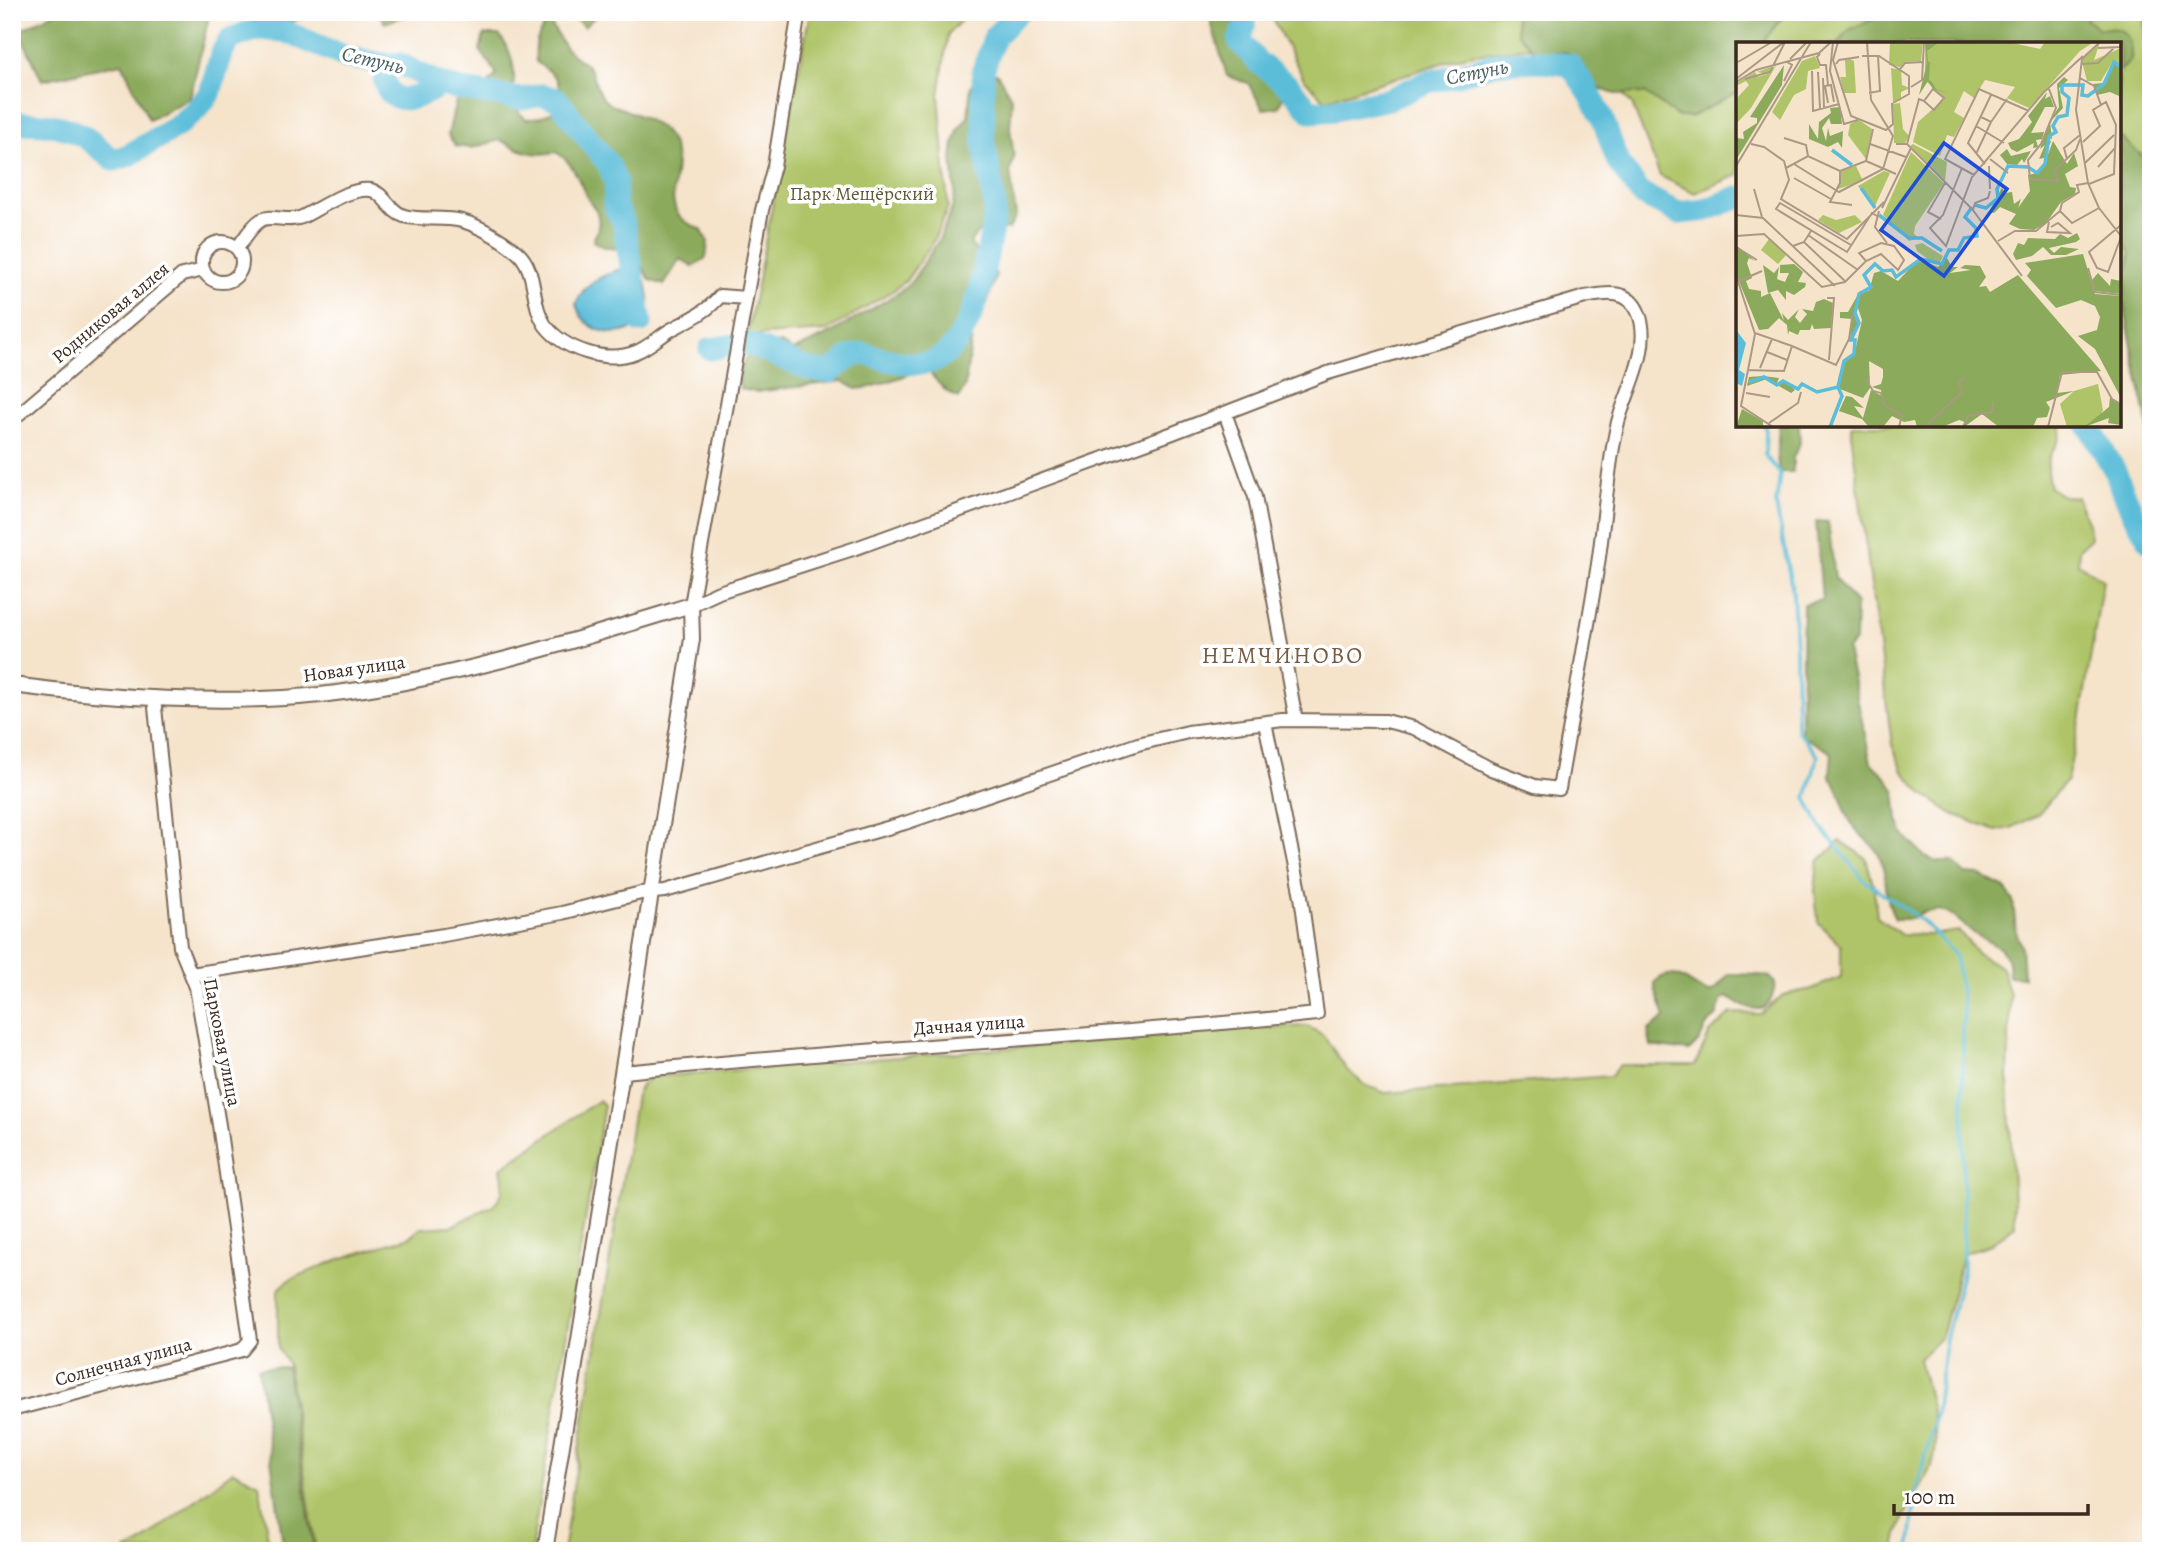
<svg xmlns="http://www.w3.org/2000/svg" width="2163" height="1563" font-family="Alegreya,serif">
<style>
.green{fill:#afc468;stroke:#757743;stroke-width:2}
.forest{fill:#8baa5c;stroke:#636a3d;stroke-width:2}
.water{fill:#5bbdd9;stroke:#4b747c;stroke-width:2}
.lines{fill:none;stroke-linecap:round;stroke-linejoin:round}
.stream{stroke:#5bbdd9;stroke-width:3.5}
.river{stroke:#5bbdd9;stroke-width:23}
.minor-casing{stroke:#7c6b5a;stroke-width:16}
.tertiary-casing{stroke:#7c6b5a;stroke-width:18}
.minor{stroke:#fff;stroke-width:12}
.tertiary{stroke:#fff;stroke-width:14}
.labels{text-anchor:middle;stroke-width:7;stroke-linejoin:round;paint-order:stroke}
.park-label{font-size:19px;fill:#5e5834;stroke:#fff}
.street-label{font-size:19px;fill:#3b2a1e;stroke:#fff}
.water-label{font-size:21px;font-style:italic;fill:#465d5f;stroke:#fff}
.quarter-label{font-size:23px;letter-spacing:2px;fill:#755b42;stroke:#fff}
.inset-river{fill:none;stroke:#5bbdd9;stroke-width:3.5}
.inset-road{fill:none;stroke:#ab9985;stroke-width:2}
.view{fill:#1d4ed8;fill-opacity:0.15;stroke:#1d4ed8;stroke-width:3.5}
.inset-edge{fill:none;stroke:#3b2a1e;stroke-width:3.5}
</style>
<rect width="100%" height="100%" fill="#fff"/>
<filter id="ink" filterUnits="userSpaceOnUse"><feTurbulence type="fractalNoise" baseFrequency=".0143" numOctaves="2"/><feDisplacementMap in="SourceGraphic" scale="14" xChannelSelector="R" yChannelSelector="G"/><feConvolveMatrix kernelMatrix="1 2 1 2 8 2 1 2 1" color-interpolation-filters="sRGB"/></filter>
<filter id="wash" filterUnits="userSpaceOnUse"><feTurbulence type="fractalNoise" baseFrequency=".00686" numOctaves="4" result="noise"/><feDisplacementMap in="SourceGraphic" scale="28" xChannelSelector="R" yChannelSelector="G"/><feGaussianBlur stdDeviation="1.57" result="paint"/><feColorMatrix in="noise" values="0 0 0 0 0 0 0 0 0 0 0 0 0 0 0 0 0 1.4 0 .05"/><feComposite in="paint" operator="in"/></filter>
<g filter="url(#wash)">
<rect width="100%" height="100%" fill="#f5e3ca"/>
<path class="green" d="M810,12H969L948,34L939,95L948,207L934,240L908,278L894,290L826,331L747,336Z
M1269,12H2151V441L2123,300L2119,293V44H1738V175L1695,193L1660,176L1632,104L1593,60L1540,46L1467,55L1325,100L1304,79Z
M1852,425H2061C2062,440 2054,446 2049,458C2045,468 2048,478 2050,488L2063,496L2077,497L2088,524L2090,539L2079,549L2078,563L2103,580L2080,721L2067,780L2038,815L2011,828L1996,831L1953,814L1923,794L1903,771L1892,745L1852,440Z
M1840,841L1866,858L1874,888L1877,917L1900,934L1930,935L1959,931L1977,953L2002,968L2010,995L2008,1081L2015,1226L1991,1244L1963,1253L1941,1337L1919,1359C1925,1388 1942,1432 1933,1461C1923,1493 1896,1514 1896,1551H563L636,1095L642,1084L652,1077L1256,1028L1307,1026L1323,1035L1348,1071L1365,1085L1385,1093L1611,1076L1619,1065H1695L1710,1033L1731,1013L1761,1014L1783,995L1812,989L1841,977V945L1818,922L1815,892L1818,862Z
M599,1100L604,1105L531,1551H316L288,1365L278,1348V1290L289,1280L337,1260L410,1237L421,1228L452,1226L494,1205L502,1193L503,1179L501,1168Z
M233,1471L259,1484L270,1551H125L141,1543Z"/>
<path class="forest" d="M56,12H210L190,98L149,120L122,63L42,80L19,31Z
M223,12H313L292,22Z
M379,12H415L385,23Z
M568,12H600L584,27Z
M1208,12H1233L1234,43L1285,92L1279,107L1263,109L1248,83L1227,76Z
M1514,12H1781V19L1764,41L1765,44H1738V92L1691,117H1678L1645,93L1615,94L1600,89L1577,57L1565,52L1536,53L1518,34Z
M1889,12H2083L2088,21L2100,29C2125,25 2132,36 2131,60L2119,72V44H1838L1849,30Z
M2142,12H2151V72Z
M548,21C556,30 559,40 566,48C572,56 581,59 587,66C597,77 594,93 608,103C612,106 618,107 623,109C640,116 663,124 671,141C688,174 650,212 701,229L708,242L706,258L693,266L680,259L664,285L650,280C643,267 635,252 619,249C606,246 605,249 593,241C597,232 601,223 597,213C596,208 590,203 588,199C578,180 575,164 556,152C532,157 522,151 500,140L471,148L456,146L448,135L458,92L487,85L497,74L480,50L484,35H499C509,47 514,62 514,78C513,99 508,103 526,119L541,117L554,111C565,85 559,76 536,62C534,45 537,35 548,21Z
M997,73L1012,99L1010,128L1014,157L1010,171L1016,216L1009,229L979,231L970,242C978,259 988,258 996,275L987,303L973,329L965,386L959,398C942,392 939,382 927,370L913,373L871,387L856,389L843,381L756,392L740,389C738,372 742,362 752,348L781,343L793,351L829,334L898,293L912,281L939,240L953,206L955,191L952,159L954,143L959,128L968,117L971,86L981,74Z
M2119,136L2148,161L2151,149V441L2123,300L2131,253L2119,236Z
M1779,425H1799L1800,443L1793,457V472H1779L1777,457Z
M1816,521L1828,522L1835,578L1856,604L1855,641L1847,650L1871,763L1886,777L1895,790L1898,820L1904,835L1925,857L1938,862H1953L1965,874L1979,875L2005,888L2013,900L2016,931L2021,946L2023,977L2009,976L2008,961L2001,949L1975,934L1952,915L1939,910L1923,912L1910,919H1895C1884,900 1888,880 1881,860C1876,844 1862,839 1853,826C1842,810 1842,791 1830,776L1832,753L1801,735L1803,604L1822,600Z
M1729,974L1759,975L1770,977L1775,983C1770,1022 1750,1009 1727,997L1721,1001L1717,1015L1706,1026L1700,1040L1689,1051L1651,1046L1648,1031C1654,1025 1660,1024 1665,1017L1655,989V982C1676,963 1690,987 1709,993L1715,990Z
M287,1367L314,1551H284L258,1368Z"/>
<path class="water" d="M620,269H631C635,272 641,275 644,279C648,285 648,293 649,300C650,342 586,344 576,304C583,284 602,276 620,269Z"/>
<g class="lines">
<path class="stream" d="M1764,425L1766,430L1765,455L1780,474L1776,505L1793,594L1796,649L1797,730L1818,756L1806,798L1820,826L1865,881L1923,921L1955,955L1963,1006V1269L1946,1338L1936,1415L1916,1491L1909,1551"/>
<path class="river" d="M1244,12L1245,25L1239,41L1258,62L1289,86L1311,112L1334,110L1389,99L1427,82L1455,76L1497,63L1536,61L1570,65L1587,89L1602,117L1618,162L1641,194L1678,213L1706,210L1738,197
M384,64C380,109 414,104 441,84
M12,123C37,123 61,123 83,136C95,143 103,153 114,160L129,155L176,127L196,110L210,93L222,52L230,39L258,29L284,31L346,57L384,64H400L441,84L456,89L522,99L541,95L557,99L609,165L616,183L614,205L623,221L641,322
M710,349L747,343L810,370L831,372C840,364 850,354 863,354C871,354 881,359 889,360C929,370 949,362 967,324C983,292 986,254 994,220L995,205L984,144L983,71L995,36L1019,12
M2088,425L2114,469L2133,514L2151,543"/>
</g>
</g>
<g filter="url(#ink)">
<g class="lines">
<defs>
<path id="minor" d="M202 262a20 20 0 1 1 40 0a20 20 0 1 1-40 0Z
M237,248C244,240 251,226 261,220C272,214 288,223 302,217C321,208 349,187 371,190C384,193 390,212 404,216C422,221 443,216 462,221C480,226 503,240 517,252C538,270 530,303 545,325C564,350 607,364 636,352C649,347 660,336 672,329C689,320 707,312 720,296L746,298
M1225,413L1255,497L1296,720
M12,420L182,275L204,270
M691,605L762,210L774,166L799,12
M191,974L444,935L562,913L641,893L665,891L905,823L1138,744L1188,732L1283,720L1386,721L1414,728L1491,769L1535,786L1559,789C1572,714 1586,639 1598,564C1605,517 1607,468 1618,422C1627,390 1652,348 1639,314C1629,288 1606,293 1585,297L1328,373L1173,433L856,548L719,592L691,605
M624,1072C855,1048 1087,1038 1317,1014L1301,896L1265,723
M12,1410L242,1350L250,1340L219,1125L196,987L180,947L154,698"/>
<path id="tertiary" d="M12,685C109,698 223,705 320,695C447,681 570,642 691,605L692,639L545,1551"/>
</defs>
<use href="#minor" class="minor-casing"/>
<use href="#tertiary" class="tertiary-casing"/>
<use href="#minor" class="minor"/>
<use href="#tertiary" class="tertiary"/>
</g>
</g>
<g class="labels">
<g class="park-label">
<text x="862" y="200">Парк Мещёрский</text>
</g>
<g class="street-label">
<text transform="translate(110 312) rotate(-40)" y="7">Родниковая аллея</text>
<text transform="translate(354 668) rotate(-8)" y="7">Новая улица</text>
<text transform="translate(969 1024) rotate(-4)" y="7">Дачная улица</text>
<text transform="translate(223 1042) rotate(79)" y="7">Парковая улица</text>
<text transform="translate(123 1361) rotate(-15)" y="7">Солнечная улица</text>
</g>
<g class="water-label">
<text transform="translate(373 60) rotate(13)" y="7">Сетунь</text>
<text transform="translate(1477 72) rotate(-11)" y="7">Сетунь</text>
</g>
<g class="quarter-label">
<text x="1283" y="663">НЕМЧИНОВО</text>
</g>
</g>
<g transform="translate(1736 42)">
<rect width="385" height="385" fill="#f5e3ca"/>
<path d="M154,0H187L185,19L169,20L164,25L153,23ZM189,0H272L304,7L309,0H358L344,9L293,66L271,56L279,45L249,38L238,56L228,49L218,70L228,76L218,95L211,93L204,114L177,100L182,80L208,57L189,38ZM364,0L358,18L385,6V23L377,19L365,39H351L345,16ZM79,14L84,26L72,29L70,47L58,53L44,78L36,70L66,19ZM114,17L118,19L120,51H108L104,35H110L109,18ZM41,22L15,66L0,82L2,55L13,43L10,39L0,44V41L19,30L22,35L31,32L21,30L38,24L33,31ZM155,26L165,28L166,43L174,46L165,50V58L157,60ZM164,61L167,87L173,94L169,101H158L157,62ZM123,78L136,87L130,117L112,93L114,82ZM177,102L211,120L209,139L174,104ZM175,110L208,141L179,184L178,192L183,196L173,199L147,173ZM120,124L127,139L102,147L105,129ZM148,129L154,131L138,166L122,144ZM87,173L100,178L119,173L126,180L103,191L82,178ZM33,197L50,213L42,222L25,208ZM186,201L207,214L204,220L197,221L181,209L179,203ZM362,342L367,368L363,375L348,385H331L324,362L338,349Z" fill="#afc468"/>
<path d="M189,0L202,1L191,9L192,19L207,28L194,20L193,38L196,40L200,47L213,51L197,47L192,39L183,53L191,21ZM378,20L385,25V79L383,54L374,50L361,53L357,42L367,41ZM48,23L46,43L0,118V96L8,97L7,90L21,81V76L14,75ZM328,35L332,38L323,46L327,66L314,80L316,97L312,95L315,100L310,108L308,123L317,99L331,122L338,111L342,124L329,132L334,145L340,146L339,152L325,160L310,181L298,188L284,187L273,182L280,172L264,165L258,171L253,170L266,146L269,151L276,150L278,162L285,157L282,166L294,149L292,133L301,131L308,121V116L303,117L309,103L304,107L313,80L323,65L321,42ZM311,50L309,57L314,54L318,65H309L295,91L308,90L306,97L300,98L302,105L297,106L298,101L281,110L275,107L272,101L283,97L296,80L292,74ZM104,65L106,82H95L93,76L86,86L90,99L92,86L94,94L107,89L106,106L102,100L92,105L73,97V82L82,97L83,80L95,71L94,66ZM271,107L275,114L295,109L288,121L286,117L281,123L271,122L264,113ZM341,191L344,197L340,200L313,206L318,211L325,205L343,207L330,213H315L307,205L296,214L280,218L277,212L282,201L288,203L292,196L319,197L324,192L332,196ZM0,203L19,219L13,216L11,221L16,236L10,239L13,247L25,249V255L34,251L48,279L46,271L52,278L63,267L59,275L64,281L71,272L66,267L77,269L80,260L88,257L97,261L95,286L78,287L76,282L74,288H64L62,293L53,289L52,293L51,283L43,276L32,287L23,288L0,232ZM347,212L359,252L385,254V356L359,307L342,294L361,288L364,275L359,264L345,258L320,266L291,234L295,228L289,221ZM211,216L216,225H222L214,231L235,228L224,226L229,223L244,224L250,235L243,245L250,244L254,250L282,233L365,329L324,333L321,351L338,349L310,360L314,366L311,375L301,376L297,385H263L246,372L228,385L229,380L223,378L206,385H181L179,378L168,380L156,374L147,385H133L126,377L103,369L110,354L116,355L128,366L118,364L127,376L135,348L146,354L145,348L136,345L145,342L147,335V327L133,319L134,346L127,356L104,347L102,337L110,317L118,314L126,278L122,266L118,272L122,283L114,296L116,277L104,276V270H112L124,249H133L138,231L145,229L162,239L179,221L188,219L202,225ZM58,222L67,230L62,240L70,241L69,245L58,253L50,249V258L42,248L32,251L27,223L38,231L43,225L41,237L49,240L53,231H44V223ZM362,231L374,244L375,237L385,239V252L359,249L356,238ZM27,334L43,336L41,341L51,340L59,348L55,351L31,337L11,344L13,335ZM374,355L385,363V383L372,381L373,376L348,385L373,365ZM6,367L27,379V385H0Z" fill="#8baa5c"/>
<path d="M1,289L10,301L3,328L9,332L6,344L0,341Z" fill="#5bbdd9"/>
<path class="inset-river" d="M96,108L116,123M125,146L139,166M239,163L250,166L262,156L261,147L272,124L292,125L301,131L309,122L313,94L320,90L317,84L322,75L331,73L333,56L326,50V43H347L346,53L352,54L368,42L378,20L385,25M143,173L173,196H186L206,209M13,340L28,335L41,343L47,339L62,347L66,342L81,350L102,345L106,354L94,385M102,345L108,319L118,312L119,298H115L123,281L119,271L123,252L135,245L128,233L139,222L147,229L156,228L160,235L185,217L206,222L213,208H222L228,196L241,194L240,186L229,175L236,165"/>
<path class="inset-road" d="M97,0L94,29L108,82L122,78M102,0L97,18L115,74L150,88L157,82L156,61M364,0L346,17L340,68L352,141L363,166L385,194M362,6L385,5M84,12L81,15L84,23H90L92,43M126,14H143L173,34V52L157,61M54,17L71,0M2,20L36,0M100,22L103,18L123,15M345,22L362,21L378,6M164,27L169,21L186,20M76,29L77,69L103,62M82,30L84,66M87,36L88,66M344,36L358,44L365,63M0,37L48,0M9,37L34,30L49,0M48,39L56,23L51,20M0,40L20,28L83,11L95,0M175,45L186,38L188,0M313,47L320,66L305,102L292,118L294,137L322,139L318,129L340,108L344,97M133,51L144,49L142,14M92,61L89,44L95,43L98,60M245,75L255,80L271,57M240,84L268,101M48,96L70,103L72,114M347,100L364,84L357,68L370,60L380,83L378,132L353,142M15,102L28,105L48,119L53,138L45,157L111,197L148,160M134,102L170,115M160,102H171L236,167L286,234M171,102L183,57L188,59L197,47L208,56L198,68L188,59M240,112L255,80M254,117L272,131M331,117L328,106L344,93M130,119L160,132M349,121L378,93M58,122L103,150L147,127L157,94L135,58L131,0M249,122L232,101L255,53M0,124L75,0M253,124L254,147M362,125L379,106M50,126L72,114L104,129M226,126L207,173L194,186L210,204L236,135L308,50L347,14M104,129L130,119L137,87M104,129V141L94,160L116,163M238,133L209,117L243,47L293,69M58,136L95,157M18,147L26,175M146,166L175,106M237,168L239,161L252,156L254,149M143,169L139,185L151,201M324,169L326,161L343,150L341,143L352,141M0,173L27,176L99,244M205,177L192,170L209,141M313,180L311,190L334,191L322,181L315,185M385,183L353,210L361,226L372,230L385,195M72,193L122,228M0,194L28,192L86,245L109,240L130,219L145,212L162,228L168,218L158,204L145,201L123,211L130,219M262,199L279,189H300L324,169L336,181L363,166M68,200L110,240M115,203L44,161L40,167L111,210L136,171L141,174M57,204L68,200L75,189M0,205L21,218M352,226L359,250L385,253M0,233L19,292L5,364L37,385M3,239L26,229M91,256H98L93,318M19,291L56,304M56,304L100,323L113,297L117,270M31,310L51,318M24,326L36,297M12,328L48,329L56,304M133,334L131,339L137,349L145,351L148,363L166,373L163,385M10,351L34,355M33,381L62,361L65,350M189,385L226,350L223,341L229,336M227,385L232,374L256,370L257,360M312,385L326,330H361L376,357L385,362"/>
<path class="view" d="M208,101L271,147L208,234L145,188Z"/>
<rect width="385" height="385" class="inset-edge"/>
</g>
<rect width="2163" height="1563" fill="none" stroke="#fff" stroke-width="42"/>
<path d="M1894 1504v10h194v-10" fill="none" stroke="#3b2a1e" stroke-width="3.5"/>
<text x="1904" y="1504" font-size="21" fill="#3b2a1e" stroke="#ffffff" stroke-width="5" paint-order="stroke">100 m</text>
</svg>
